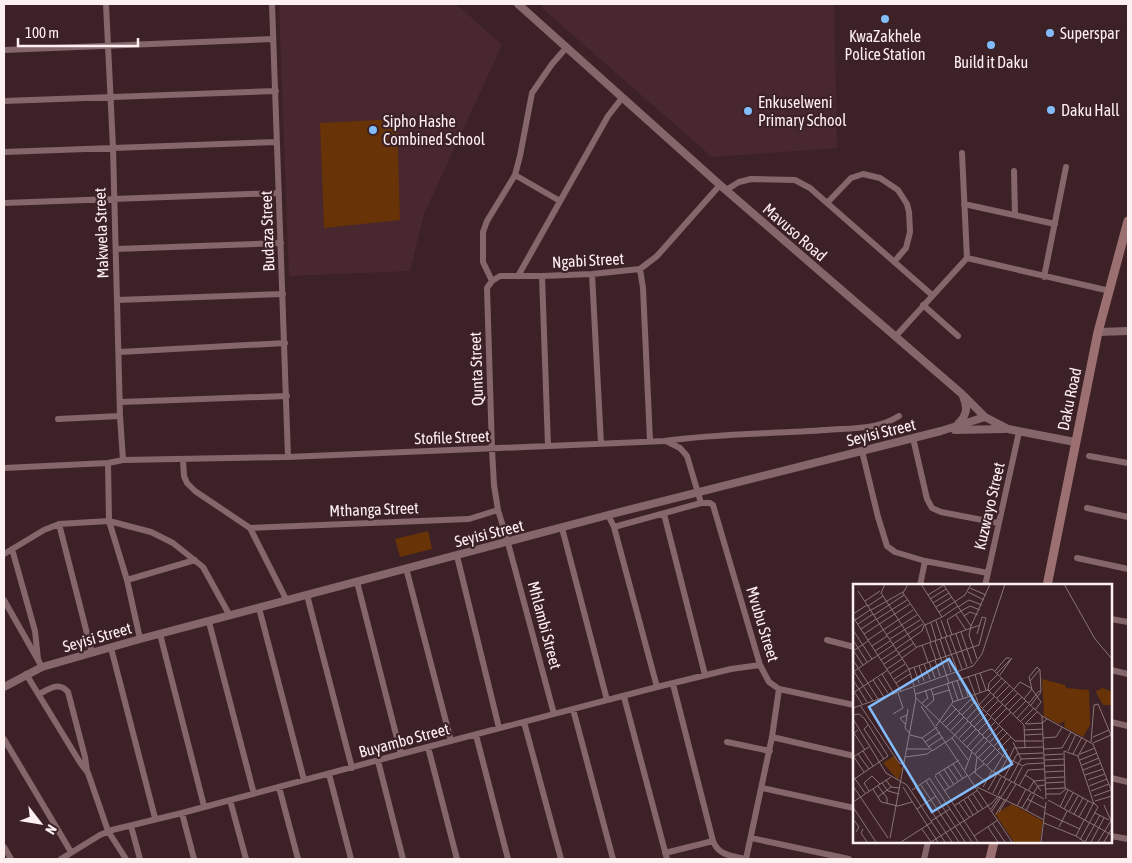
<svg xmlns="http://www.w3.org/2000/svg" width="1132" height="863" font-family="'Asap Condensed',sans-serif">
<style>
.built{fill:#49272e}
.green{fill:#673307}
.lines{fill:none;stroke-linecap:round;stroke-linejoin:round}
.minor{stroke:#85666b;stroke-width:6}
.tertiary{stroke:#85666b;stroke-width:8}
.secondary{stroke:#9c7070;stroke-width:9}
.poi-dot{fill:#83bcfb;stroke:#3c2227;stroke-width:2}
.labels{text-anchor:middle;stroke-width:4.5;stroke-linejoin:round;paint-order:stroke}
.poi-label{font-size:16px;fill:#feeff1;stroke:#3c2227;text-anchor:start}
.street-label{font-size:16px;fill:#feeff1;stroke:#3c2227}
.inset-road{fill:none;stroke:#8a7478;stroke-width:1}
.view{fill:#83bcfb;fill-opacity:0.15;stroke:#83bcfb;stroke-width:2.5}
.inset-edge{fill:none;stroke:#feeff1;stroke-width:2.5}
</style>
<rect width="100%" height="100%" fill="#3c2227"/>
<path class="built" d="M279,4H456L502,45L424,214L410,271L289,276Z
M543,4H834L837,148L712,157L542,8Z"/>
<path class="green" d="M397,119L400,220L324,228L320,123Z
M428,531L432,549L400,557L395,539Z"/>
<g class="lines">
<path class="minor" d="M106,4L113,148L120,416L123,460
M272,4L288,457
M4,50L273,39
M4,101L276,91
M4,152L277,142
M962,153L967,258L1110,291
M1014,171L1015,215
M515,175L560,201
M726,190L739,182L751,179L795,180L810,188L932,295
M4,203L279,193
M827,203L851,178L863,174L880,178L898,190L907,204L909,212L910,232L906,248L894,262
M964,204L1055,224
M116,249L281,243
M640,269L643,288L650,441
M592,274L601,444
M518,276L608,116L622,98
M542,276L548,446
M1044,277L1066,167
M492,281L483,262V232L487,221L515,175L520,156L532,93L552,64L566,48
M117,300L283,294
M923,305L958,336
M895,337L967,258
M119,352L285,343
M121,402L287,396
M58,419L120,416
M913,438L927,499L932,508L941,512L998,523
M666,441L680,448L687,456L701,503H710L713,505L760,665L769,682L779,689L772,737L746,859
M862,451L878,517L887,546L895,552L925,561
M1089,456L1128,463
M183,460L184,476L187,483L195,491L250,528L287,601
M108,463L109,521L127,580L140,639
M4,468L108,463L123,460L288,457L665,441C719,433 772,434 826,430C851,428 877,430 899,416
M1087,508L1128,517
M664,514L705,675
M608,515L614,527L657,687
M59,524L92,653
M614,527L701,503
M250,528L469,519L498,510
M562,528L607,700
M12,549L35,631L38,659
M4,554L44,530L59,524L109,521L151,532L173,543L203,567L230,616
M457,556L499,728
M1077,558L1128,569
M406,568L451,741
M127,580L195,560
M357,582L401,754
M920,586L925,561L988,573
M985,586L1019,432
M307,595L352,768
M4,600L42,667
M259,608L304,780
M1111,619L1128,622
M209,622L254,794
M160,634L204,806
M827,640L854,647
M111,648L155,818
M1111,670L1128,674
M26,674L81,764L88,773L108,831L126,859
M779,689L854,705
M39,694C49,689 59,681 68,692L85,757L87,771
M624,697L667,859
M573,709L613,859
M554,714L508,543L498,510L494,485L492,450L487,288L492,281L500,276H542L592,274L640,269L657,256L720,185
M524,722L561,859
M1111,722L1128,726
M476,735L508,859
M772,737L854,756
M4,739L71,852
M727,742L770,751
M428,747L457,859
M378,761L403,859
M329,774L351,859
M1111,778L1128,782
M279,787L298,859
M762,788L854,808
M230,800L246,859
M182,813L194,859
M131,826L140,859
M1111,836L1128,839
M751,838L849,859
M713,841C718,855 731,856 745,859
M4,847L11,859
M665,853L713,841L673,684
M61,859L100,835L112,830L182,813L401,754L657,687L731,669L760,665
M924,859L928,842"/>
<path class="tertiary" d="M518,4L720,185L962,394L985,417L1008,429L1075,442
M1098,332L1128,331
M958,424C967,415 968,408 963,396
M955,430L1004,429
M4,687L42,667L140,639L608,515L941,431L985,417"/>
<path class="secondary" d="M1047,586L1098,332L1128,221
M990,859L994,842"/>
</g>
<g class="poi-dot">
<circle cx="885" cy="19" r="5"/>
<circle cx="1050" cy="33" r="5"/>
<circle cx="991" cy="45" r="5"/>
<circle cx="1051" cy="110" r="5"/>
<circle cx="748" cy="111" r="5"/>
<circle cx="373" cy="130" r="5"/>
</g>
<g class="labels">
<g class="poi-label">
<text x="1060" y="39">Superspar</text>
<text x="885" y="42" text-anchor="middle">KwaZakhele<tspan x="885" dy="18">Police Station</tspan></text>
<text x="991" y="68" text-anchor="middle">Build it Daku</text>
<text x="758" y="108">Enkuselweni<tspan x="758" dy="18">Primary School</tspan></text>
<text x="1061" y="116">Daku Hall</text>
<text x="383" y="127">Sipho Hashe<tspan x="383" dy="18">Combined School</tspan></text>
</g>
<g class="street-label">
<text transform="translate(267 231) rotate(-92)" y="6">Budaza Street</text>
<text transform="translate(795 232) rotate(41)" y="6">Mavuso Road</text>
<text transform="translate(101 233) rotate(-92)" y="6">Makwela Street</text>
<text transform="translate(588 260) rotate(-3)" y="6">Ngabi Street</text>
<text transform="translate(476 369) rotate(-92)" y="6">Qunta Street</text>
<text transform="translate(1069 399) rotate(-78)" y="6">Daku Road</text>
<text transform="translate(881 432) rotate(-14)" y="6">Seyisi Street</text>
<text transform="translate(452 437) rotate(-2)" y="6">Stofile Street</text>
<text transform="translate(989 506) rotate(-77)" y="6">Kuzwayo Street</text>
<text transform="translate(374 509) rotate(-2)" y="6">Mthanga Street</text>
<text transform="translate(489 533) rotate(-14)" y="6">Seyisi Street</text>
<text transform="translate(763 624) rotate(73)" y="6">Mvubu Street</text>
<text transform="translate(545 625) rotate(75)" y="6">Mhlambi Street</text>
<text transform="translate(97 637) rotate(-16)" y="6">Seyisi Street</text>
<text transform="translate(404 740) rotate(-15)" y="6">Buyambo Street</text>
</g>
</g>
<g transform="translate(853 584)">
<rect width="259" height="259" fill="#3c2227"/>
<path d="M189,95L212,101L213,104L236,106L237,141L230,153L211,143L212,137L206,140L191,132ZM250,104L259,108V121H250L244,110L243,107ZM41,172L49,185L45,196L30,179ZM159,220L190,237L187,258H161L142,230Z" fill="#673307"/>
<path class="inset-road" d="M32,0L28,9L63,63M55,0L50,9L72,41L89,33L68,0M90,0L118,42L116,51L124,75M211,0L242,55L259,75M117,4L133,11M5,7L56,85L61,102M115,8L131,16M75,11L91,1M77,15L93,5M12,17L27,7M80,19L96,9M15,22L30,12M83,23L99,13M105,23L116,16L129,21M18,26L50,8M108,27L117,22L127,26M86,28L112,11L118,0M0,30L14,21M21,31L51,11M103,31L113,46M111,32L117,28L125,31M0,33L48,107M89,33L105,22M24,35L54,16M2,36L17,26M88,36L94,53M83,37L89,55M78,39L83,56M5,40L20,30M72,41L78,58M118,42L137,0M8,45L23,35M0,46L19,75M108,48L119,80M11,50L57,20M103,50L114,83M33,51L64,31M99,51L94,36L108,27M97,52L109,85M92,53L104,86M37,55L67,36M87,55L98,88M0,56L14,78M15,56L60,26M82,57L96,99M77,59L83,76M40,60L70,40M69,61L75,78M19,62L34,52M43,65L69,47L71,41M0,66L10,81M0,67L15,57M22,67L37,57M46,69L61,59M49,74L64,63L127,41M0,76L25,115M28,76L43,66M82,76L87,92M76,78L82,94M31,80L46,70M71,80L77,95M66,82L71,97M61,83L66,99M34,85L49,75M0,86L20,117M142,87L153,74H157M0,88L40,61M127,89L133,106M144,89L159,74L147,91M29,90L40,108M37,90L52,80M122,90L127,108M115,92L126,121L162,157H190M25,94L35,109M109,94L115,112M41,95L56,85L126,61L133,34L129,33L124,50M0,96L14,118M20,96L31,113M104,96L110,114M177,97L187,85M99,98L105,116M43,99L57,90M94,99L100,118M78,105L80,111L96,106M161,105L167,98L178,104L188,118L182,126M0,106L9,120M135,106L171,141M135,106L136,99L145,90M136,107L149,94M0,109L35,86M63,110L139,85L189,132L240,160M140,111L153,97M63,114L139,187L191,215M144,114L157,101M171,115L179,105L176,93L184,83L187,86L188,107M148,118L161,105M69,119L75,114L72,106M176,119L186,107M7,121L46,179L51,181M99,121L150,172L170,182L173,180M126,121L138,108M178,121L188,108L186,107M68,122L159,258M152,122L165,109M73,123L81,116L80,111M0,124L120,82L129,70L152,0M55,125L52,144L57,150M129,125L142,112M156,126L169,113M105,128L118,115L121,119M133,129L146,116M40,130L50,124L45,109M160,130L173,117M0,131L6,130L11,134L35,172L0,196M109,131L122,118M189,132L193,215M137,133L150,120M164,134L177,120M0,135L33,189L54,201L92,258M113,136L126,122M141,137L154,124M168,137L181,124M90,138L103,125M117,139L130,126M52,140L47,134L54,131M172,140L184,128M173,140L189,139L194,135M15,141L11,145L31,175M145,141L158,128M171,141L172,164M83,142L100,118L135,106M93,143L107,129M121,143L134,130M5,146L1,149L12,166M98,146L111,133M171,146L190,145M125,147L138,134M57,151L69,154L79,167L99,154L115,137M129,151L142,138M172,151L190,150M240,153L256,146M69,154L84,143M99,154L115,176M106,154L119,141M190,154L203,153L209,143M133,155L146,142M72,158L87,148M110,158L123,145M137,158L150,145M160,158L168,175M238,158L241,121L245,120L258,151L240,159M240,160L259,208M141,162L154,149M75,163L90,153M114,163L127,149M209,164L218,148M54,165H76M191,165L209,164M145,166L158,153M10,167L20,182M118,167L131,153M211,167L225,172L241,220L212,204ZM215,167L223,150M5,170L16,185M122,170L135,156M220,170L229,153M227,170L242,164M191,171L210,170M225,172L234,156M0,173L16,163M1,173L11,188M52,173L74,170L78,167M124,173L122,189L133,198M125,174L138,161M156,175L161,164L190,163M168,175L191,174M191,176L211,175M227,176L244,169M129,178L142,165M100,180L110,195M173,180L191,179M229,181L246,174M133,182L146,169M191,182L211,181M95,183L105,197M91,185L101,201M112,186L119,168M230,186L248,179M140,188L154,165M192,188L211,187M86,189L96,203M82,191L106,176M145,191L154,175M172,191L180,196L188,207M232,191L250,185M0,192L12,209M82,192L125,258M116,192L131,180M151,194L164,170L190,169M192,194L211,193M77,195L119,258M33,196L38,203L47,204M235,196L252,190M73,197L112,258M156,197L168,175M29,199L35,207L46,210M161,199L169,183M192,199L212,198M68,201L106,258M0,202L35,254M25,202L34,214V219M166,202L175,186L192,185M236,202L254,195M50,203L74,241M124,203L169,224L178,209M130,203L139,187M63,204L99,258M20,205L28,218L45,222L59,218M193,205L212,204M59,206L77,194M135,206L144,190M16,207L11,199L19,192L27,200M91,207L115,191M175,207L181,197L192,196M238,207L256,200M140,209L148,193M120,210L130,225M180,210L185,202L192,201M193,210H207L213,205M145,211L153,195M241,212L258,206M25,213L38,203M115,213L125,228M174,215L192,224M111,216L120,231M195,216L259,251M242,217L259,212M0,218L38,193M106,219L116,233M251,221L259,239M101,222L125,206M164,222L173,205M0,223L23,258M207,223L215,206M169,224L191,236M64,225L83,212M138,225L147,212M211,225L220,209M139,227L158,198M173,227L181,211M146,228L163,200M216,228L225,212M192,229L227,245M242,229L256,236M143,230L152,215M221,230L230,214M226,233L235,217M0,235L6,243L3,248M231,236L223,252L232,258M232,236L240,220M78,237L97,225M139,239L152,258M191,239L223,252M74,241L85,258M135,243L145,258M206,243L214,227M10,245L8,249L14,258M69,245L78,258M121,252L145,236M37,254L63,114L61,104M227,256L245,223L241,219M48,258L79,238M78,258L139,219L145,212M188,258L193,218M232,258L247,231M238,258L251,234M245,258L259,235M251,258L259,244"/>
<path class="view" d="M96,75L159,180L79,228L16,123Z"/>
<rect width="259" height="259" class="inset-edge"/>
</g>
<rect width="1132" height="863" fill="none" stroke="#feeff1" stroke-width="10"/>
<g transform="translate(40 823) rotate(121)" stroke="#3c2227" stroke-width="4" paint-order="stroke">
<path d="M0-4L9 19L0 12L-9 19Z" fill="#feeff1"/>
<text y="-8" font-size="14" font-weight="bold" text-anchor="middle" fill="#feeff1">N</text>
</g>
<path d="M18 38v8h120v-8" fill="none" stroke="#feeff1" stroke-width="2.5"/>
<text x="25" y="38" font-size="15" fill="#feeff1" stroke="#3c2227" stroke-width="4" paint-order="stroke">100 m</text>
</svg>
